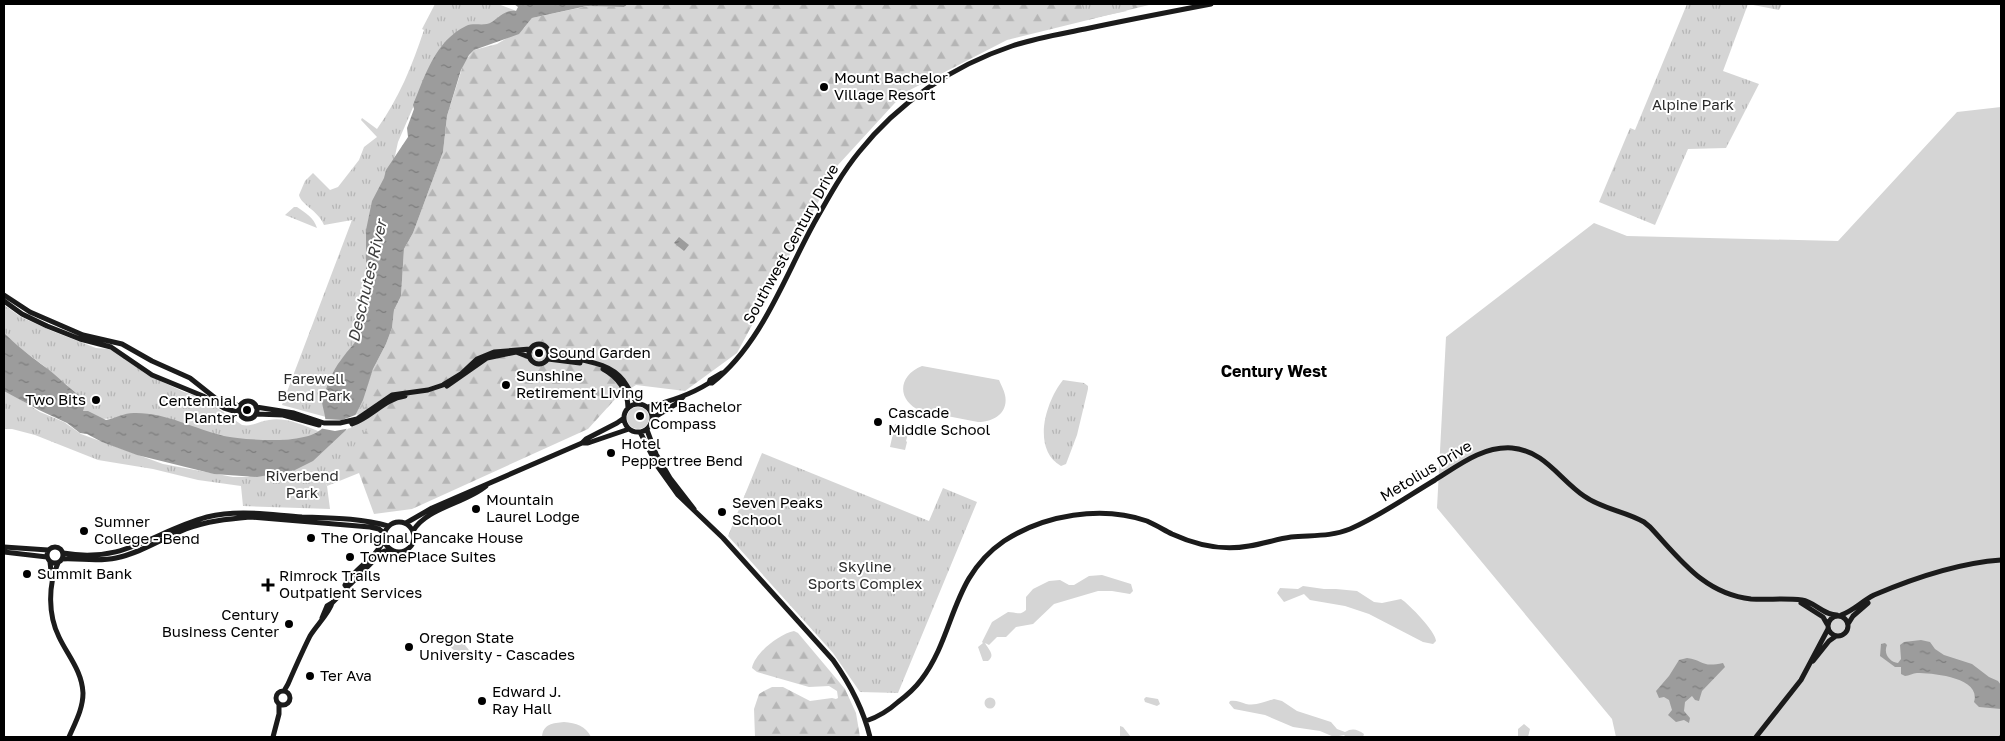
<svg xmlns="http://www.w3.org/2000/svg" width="2005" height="741" font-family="'Golos Text',sans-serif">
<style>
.grass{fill:#d5d5d5}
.forest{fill:url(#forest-firs)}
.park{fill:url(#park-tufts)}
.garden{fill:url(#garden-dots)}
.water{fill:url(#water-ripples)}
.pier{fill:#fff}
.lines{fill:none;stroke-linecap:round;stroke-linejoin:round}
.stream{stroke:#9c9c9c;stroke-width:1}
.secondary{stroke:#1b1b1b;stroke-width:5}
.poi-dot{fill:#000;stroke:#fff;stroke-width:2}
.labels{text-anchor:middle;stroke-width:4;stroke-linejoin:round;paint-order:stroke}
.poi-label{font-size:15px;fill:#000;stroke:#fff;text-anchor:start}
.park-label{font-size:15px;fill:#2c2c2c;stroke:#fff}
.street-label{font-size:15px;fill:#000;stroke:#fff}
.water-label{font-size:16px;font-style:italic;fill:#3d3d3d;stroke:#fff}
.neighbourhood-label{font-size:16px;font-weight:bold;fill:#000;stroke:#fff}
</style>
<defs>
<pattern id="forest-firs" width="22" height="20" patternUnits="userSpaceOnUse" patternTransform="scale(1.25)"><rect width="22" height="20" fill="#d5d5d5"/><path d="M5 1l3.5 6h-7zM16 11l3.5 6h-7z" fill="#b5b5b5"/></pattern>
<pattern id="park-tufts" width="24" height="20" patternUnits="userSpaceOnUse" patternTransform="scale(1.25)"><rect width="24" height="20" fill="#d5d5d5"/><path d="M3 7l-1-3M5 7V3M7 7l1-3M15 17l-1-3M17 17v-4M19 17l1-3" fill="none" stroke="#b5b5b5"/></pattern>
<pattern id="garden-dots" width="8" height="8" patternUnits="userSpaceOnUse" patternTransform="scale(1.25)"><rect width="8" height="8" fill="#d5d5d5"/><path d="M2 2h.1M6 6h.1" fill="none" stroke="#b5b5b5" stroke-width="1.8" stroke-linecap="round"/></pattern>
<pattern id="water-ripples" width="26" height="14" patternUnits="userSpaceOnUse" patternTransform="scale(1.25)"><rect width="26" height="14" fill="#9c9c9c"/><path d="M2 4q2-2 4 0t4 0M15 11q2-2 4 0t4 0" fill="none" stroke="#7d7d7d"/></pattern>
</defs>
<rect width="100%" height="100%" fill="#fff"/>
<path class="grass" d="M2001,107V737H1616L1612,719L1437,508L1446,337L1594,223L1627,236L1838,241L1957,112Z
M922,366L999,380C1001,385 1004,390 1005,395C1009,413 993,422 978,422L921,411C897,401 897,376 922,366Z
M627 418a11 11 0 1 1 22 0a11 11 0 1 1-22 0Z
M895,424L910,427L906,441L907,442L905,450L890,447Z
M1102,575L1131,584L1133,591L1130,594L1112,591H1098L1054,604L1033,624L1016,627L1006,637H997L989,645L985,643C988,649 996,655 988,661H983L978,647L983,643L982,642L992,622L1008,612C1016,612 1020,616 1026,610V597L1033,589L1049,581L1060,580L1069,585H1074L1089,576Z
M1303,586L1324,589H1336L1357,591L1374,602L1382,603L1401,599C1409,604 1436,632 1436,641L1433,644L1423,642L1369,614L1345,606L1310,600L1304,594L1284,602L1277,593L1280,588L1298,589Z
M458,636L472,654L462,656L450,647L453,639Z
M1146,697L1158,699L1160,704L1157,706L1145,702L1144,699Z
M984.5 703a5.5 5.5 0 1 1 11 0a5.5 5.5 0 1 1-11 0Z
M1274,699L1282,701L1297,711L1331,722L1337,729L1345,732C1352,728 1357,729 1364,734L1363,737H1346L1344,735L1334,737L1320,731L1293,727L1265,715L1234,709L1229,703L1230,701C1236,700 1240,702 1246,704C1256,706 1264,702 1274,699Z
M564,722C576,723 586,726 591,737H542C543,724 553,723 564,722Z
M1524,724L1530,729L1528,737H1518V729Z
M1120,726L1123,727L1131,737H1120Z"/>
<path class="forest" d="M628,4H1153L1007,40L904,93L838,165L737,353L685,391L636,385L618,396L588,429L412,509L374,514L359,473L327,486L322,474L356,414L373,369L386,344L392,328L394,310L401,296L404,249L413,233L443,152L447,116L464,62L474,50L497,44L524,28L532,18L588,6L624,7Z
M794,631L798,633L845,689L856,713L860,737H755L754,709L759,694L764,691L772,687H783L810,701L832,698L836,699L838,698L837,691L829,686L809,687L757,672L752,668C755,653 779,634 794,631Z"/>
<path class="park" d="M435,4H498L519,12L418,96L398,142L393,165L363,287L355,343L326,417L282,405L352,220L324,225C318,210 301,205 299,195L305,181L313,173L330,190L338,187L359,160L364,147L377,137L361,120L362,118L377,129C399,98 412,66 424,30L422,29Z
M1081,4H1132L1133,8L1125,10L1127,11L1084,20Z
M1687,4H1782L1779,10L1748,4L1723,71L1759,84L1726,148L1688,149L1655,225L1599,202L1630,128L1635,130Z
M294,207H297C306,213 314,218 317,228L285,215Z
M4,305L21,317L52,331L96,348L108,349L114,351L146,374L184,392L203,398L242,425C253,427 259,421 269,420C285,417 303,425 318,431L321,430L315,438L249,442L129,418L99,419L82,411L67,385L60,381L44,366L4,336Z
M1063,380L1084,383L1088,386V389L1077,435L1066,464L1061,466C1031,449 1046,401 1063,380Z
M4,389L40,412L64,422L81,434L163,464L233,477H248L342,431L352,429L357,430L358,427L374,419C358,443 345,457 322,474L327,486L330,509L243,506L241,486L198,480L153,469L98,460L35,435L12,429H4Z
M369,391L376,399L360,411Z
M762,453L929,521L943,488L977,502L898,693L860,692L833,653L728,536Z"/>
<path class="garden" d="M532 353a7 7 0 1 1 14 0a7 7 0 1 1-14 0Z"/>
<path class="water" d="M514,4H628L624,7L587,6L532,18L519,34L474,50L469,55L461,70L447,116L443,152L413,233L404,249L401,296L394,310L392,328L386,344L373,369L363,400L356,414L346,430L313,461L295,470L257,477L214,474L137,455L102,442L87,434L80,433L67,423L39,410L4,391V333C16,345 28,354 41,364C57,375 68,388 84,399L86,402L83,411H88L106,420C116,418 126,412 136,413C167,413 195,429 224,436C244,440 312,446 324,426C328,419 322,409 322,400C327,387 332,371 341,360C352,344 359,343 363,322L358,317L359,313L365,309L366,306L364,287L366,274V230L372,201L384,178L386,170L408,137L407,128L414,109L413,105C425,76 435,41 466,26C474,22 484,27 492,22C499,17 507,9 516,11L518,7Z
M679,237L689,245L684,251L674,243Z
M1921,640L1930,642L1935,649L1944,655L1972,664L1989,677L1998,681L2001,685V709L1979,707L1974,702C1982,677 1931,673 1917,673C1913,673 1909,676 1905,676L1901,674V667H1895L1880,656L1881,644L1885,643L1887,645C1883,654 1890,662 1898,663L1901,659L1900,645L1904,642Z
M1687,658C1704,660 1701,668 1723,663L1725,667L1702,691L1699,701L1695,700L1692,696L1685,702L1684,711L1690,718L1689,723L1684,720L1676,722L1668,715L1672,710L1669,700L1664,697L1659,698L1656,691L1669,676L1679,660Z"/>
<path class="pier" d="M358,414L351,428L335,431L319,428L323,419L342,420Z"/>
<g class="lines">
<path class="stream" d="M1998,737L2001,734"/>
<path class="secondary" d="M4,295L30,312L83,335L122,344L152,361L190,378L219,401L240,406
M4,301L22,314L47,326L80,339L111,347L152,375L203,396L224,408L240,413
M529 354a10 10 0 1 1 20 0a10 10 0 1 1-20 0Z
M550,352C573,362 606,358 623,380C628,387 633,396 637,404
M548,359L580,363
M603,369C618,377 628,391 628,408
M709,383L710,380L722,373
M447,386L487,358L516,352L529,357
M239 410a9 9 0 1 1 18 0a9 9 0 1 1-18 0Z
M624 418a14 14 0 1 1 28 0a14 14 0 1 1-28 0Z
M256,407L294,413L324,423H340L357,419L392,395L428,390L443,385L461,374L477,359L494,352L530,349
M648,407C670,401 690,395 709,383H712C761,345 784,278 813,225C827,200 841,174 859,152C898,103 952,66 1012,46C1036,38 1061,34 1085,29C1127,20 1169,12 1211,4
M256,414L283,415L319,425
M653,418L676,404L683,397
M352,424C372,417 384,399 405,396
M647,430L656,454L670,478L694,509
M640,432L658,467L678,495L723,538L833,660C850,684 863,708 870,737
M582,443H588L629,429
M384 537a15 15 0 1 1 30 0a15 15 0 1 1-30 0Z
M406,523L432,508L582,443L586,439L617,423L624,418
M413,531C426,508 466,503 486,486
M47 555a8 8 0 1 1 16 0a8 8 0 1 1-16 0Z
M4,547L48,550
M4,552L47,557
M63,553C124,564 153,532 207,517C239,509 270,515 302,517C330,518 361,518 388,526
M62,559C80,558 98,562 116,558C141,553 163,538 186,529C207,521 228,519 250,517L370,527L379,529L385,534
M50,562L52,580
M58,563C48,585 48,615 59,637C68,656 82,671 83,693C83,709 75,723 69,737
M345,585C355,568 376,558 384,540
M1801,603L1823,617L1827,624
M1841,615C1853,611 1862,601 1874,595C1914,578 1957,563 2001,560
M1828 626a10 10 0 1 1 20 0a10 10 0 1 1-20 0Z
M322,618L327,606L332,603L382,552L390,549
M1848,624L1853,616L1868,603
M1813,661L1829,641L1836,636
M276 698a7 7 0 1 1 14 0a7 7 0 1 1-14 0Z
M284,691L288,684C295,668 302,652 310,636C316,626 330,612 332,603
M866,721C878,717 888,711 898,702C906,696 915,688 921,680C956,634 950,578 1004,541C1044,515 1101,505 1147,521C1156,525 1164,530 1172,534C1196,545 1223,551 1249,546C1263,544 1277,539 1291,537C1311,535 1331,537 1350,529C1380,516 1408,496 1435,480C1459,465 1483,446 1512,448C1545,451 1559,479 1584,496C1602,509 1625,511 1644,522L1650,527C1680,559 1704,594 1751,599C1768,600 1785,598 1802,600C1815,602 1823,615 1837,615
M273,737L279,714V704
M1756,737L1801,680L1828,629"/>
</g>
<g class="poi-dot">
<circle cx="824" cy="87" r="5"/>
<circle cx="539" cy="353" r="5"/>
<circle cx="506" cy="385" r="5"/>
<circle cx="96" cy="400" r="5"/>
<circle cx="247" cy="410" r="5"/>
<circle cx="640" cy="416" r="5"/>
<circle cx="878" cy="422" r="5"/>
<circle cx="611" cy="453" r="5"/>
<circle cx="476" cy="509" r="5"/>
<circle cx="722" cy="512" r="5"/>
<circle cx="84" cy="531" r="5"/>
<circle cx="311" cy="538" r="5"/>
<circle cx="350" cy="557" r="5"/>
<circle cx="27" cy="574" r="5"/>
<path d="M265.5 577.5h5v5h5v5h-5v5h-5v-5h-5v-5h5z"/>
<circle cx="289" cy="624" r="5"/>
<circle cx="409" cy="647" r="5"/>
<circle cx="310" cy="676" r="5"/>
<circle cx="482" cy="701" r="5"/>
</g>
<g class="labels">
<g class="poi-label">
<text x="834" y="83">Mount Bachelor<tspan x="834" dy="17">Village Resort</tspan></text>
<text x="549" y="358">Sound Garden</text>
<text x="516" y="381">Sunshine<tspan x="516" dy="17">Retirement Living</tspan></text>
<text x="86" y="405" text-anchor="end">Two Bits</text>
<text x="237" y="406" text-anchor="end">Centennial<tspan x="237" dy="17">Planter</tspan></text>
<text x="650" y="412">Mt. Bachelor<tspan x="650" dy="17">Compass</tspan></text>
<text x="888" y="418">Cascade<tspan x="888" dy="17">Middle School</tspan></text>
<text x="621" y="449">Hotel<tspan x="621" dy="17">Peppertree Bend</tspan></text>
<text x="486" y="505">Mountain<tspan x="486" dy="17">Laurel Lodge</tspan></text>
<text x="732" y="508">Seven Peaks<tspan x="732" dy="17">School</tspan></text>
<text x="94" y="527">Sumner<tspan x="94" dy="17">College - Bend</tspan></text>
<text x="321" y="543">The Original Pancake House</text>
<text x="360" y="562">TownePlace Suites</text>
<text x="37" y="579">Summit Bank</text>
<text x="279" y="581">Rimrock Trails<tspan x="279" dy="17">Outpatient Services</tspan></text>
<text x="279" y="620" text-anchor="end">Century<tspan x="279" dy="17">Business Center</tspan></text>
<text x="419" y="643">Oregon State<tspan x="419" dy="17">University - Cascades</tspan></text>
<text x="320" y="681">Ter Ava</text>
<text x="492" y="697">Edward J.<tspan x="492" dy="17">Ray Hall</tspan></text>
</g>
<g class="park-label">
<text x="1693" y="110">Alpine Park</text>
<text x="314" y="384">Farewell<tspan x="314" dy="17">Bend Park</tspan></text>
<text x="302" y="481">Riverbend<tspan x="302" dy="17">Park</tspan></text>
<text x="865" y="572">Skyline<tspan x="865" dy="17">Sports Complex</tspan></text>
</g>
<g class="street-label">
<text transform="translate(791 244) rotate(-61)" y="5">Southwest Century Drive</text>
<text transform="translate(1426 471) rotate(-31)" y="5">Metolius Drive</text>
</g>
<g class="water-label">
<text transform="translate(367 281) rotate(-77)" y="6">Deschutes River</text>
</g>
<g class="neighbourhood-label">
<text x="1274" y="377">Century West</text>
</g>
</g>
<rect width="2005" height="741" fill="none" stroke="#000000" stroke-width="10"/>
</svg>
